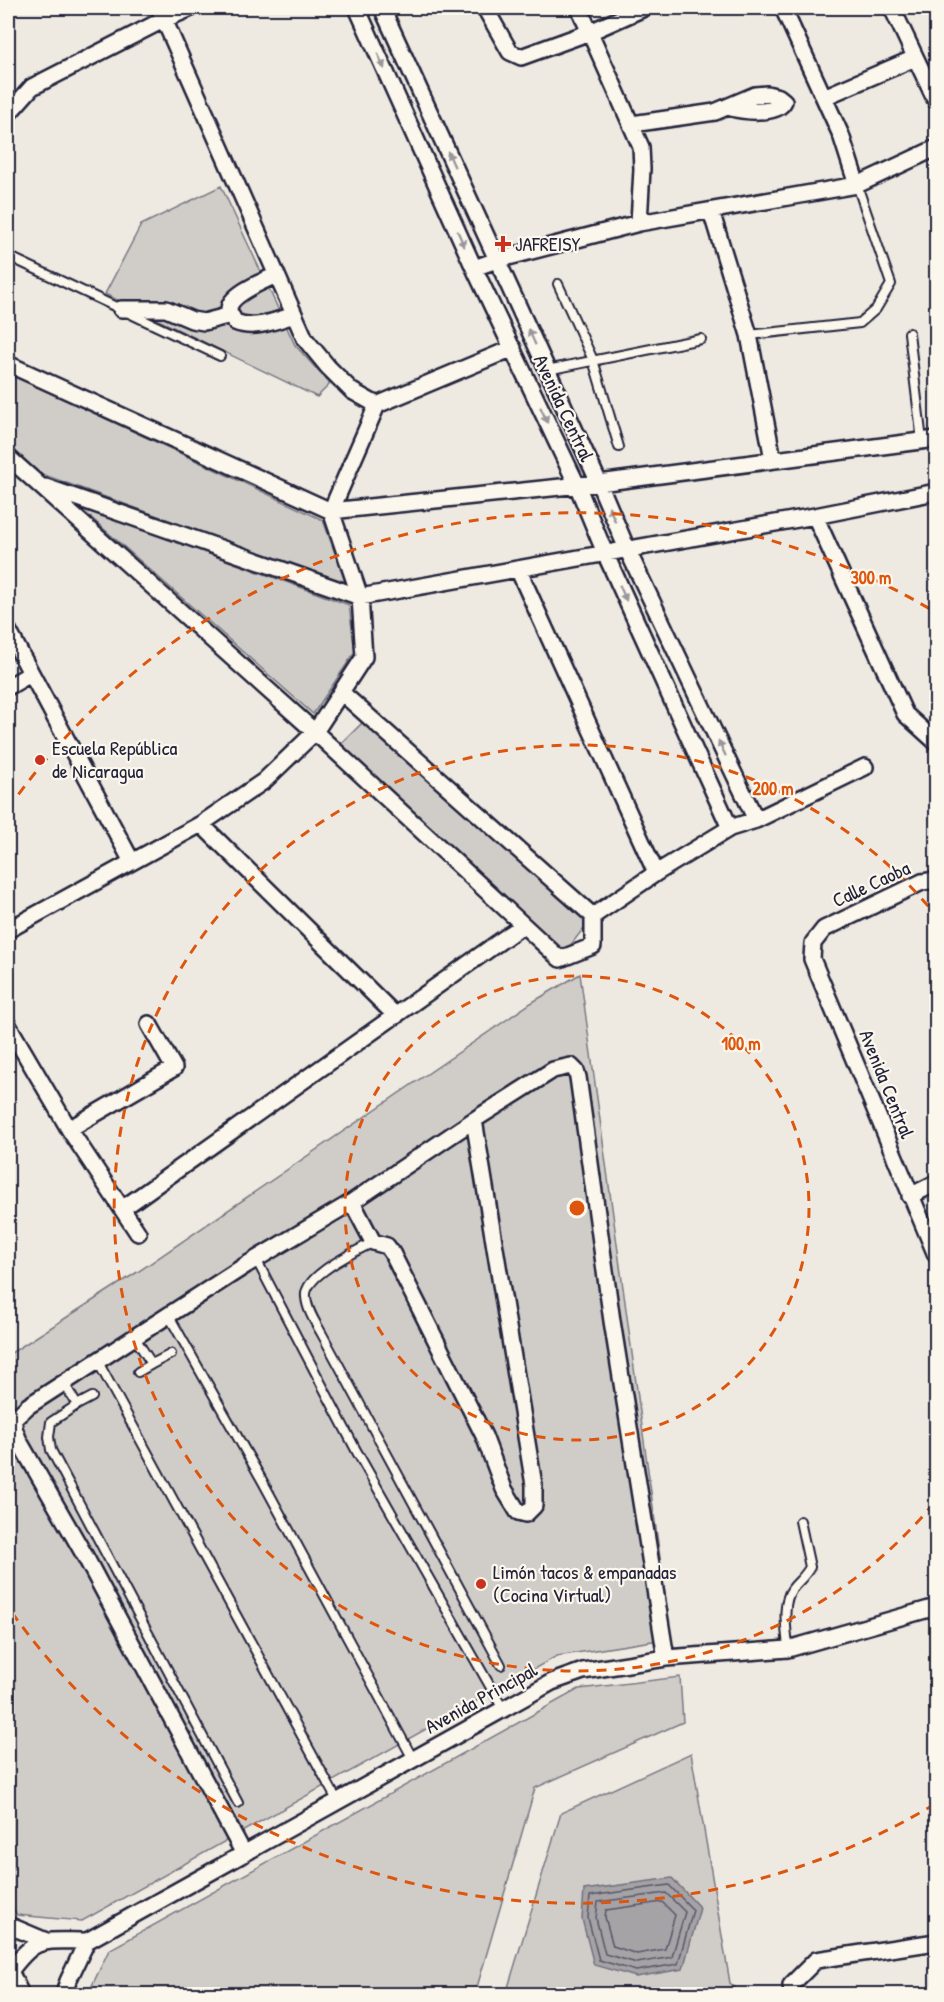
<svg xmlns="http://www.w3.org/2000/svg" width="944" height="2002" font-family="'Patrick Hand',sans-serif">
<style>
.green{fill:#d0cdc9;stroke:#797882;stroke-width:1.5}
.water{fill:#a6a3a7;stroke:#716f7c;stroke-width:1.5}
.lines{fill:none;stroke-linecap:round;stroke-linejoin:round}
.shore{stroke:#575666;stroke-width:1.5}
.lane-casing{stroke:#22223b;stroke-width:12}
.street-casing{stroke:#22223b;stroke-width:20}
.primary-casing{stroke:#22223b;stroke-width:27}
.lane{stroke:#fbf7ec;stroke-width:8}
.street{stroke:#fbf7ec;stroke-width:15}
.primary{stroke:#fbf7ec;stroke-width:22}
.oneway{fill:#99979c}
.ring{fill:none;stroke:#de560e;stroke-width:3;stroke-dasharray:10 8}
.poi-dot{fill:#c8321e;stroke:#fbf7ec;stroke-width:2}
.labels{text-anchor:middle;stroke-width:4.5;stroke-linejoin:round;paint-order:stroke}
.poi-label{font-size:20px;fill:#22223b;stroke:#fbf7ec;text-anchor:start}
.street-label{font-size:20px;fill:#22223b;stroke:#fbf7ec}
.centre{fill:#de560e;stroke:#fbf7ec;stroke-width:3}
.ring-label{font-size:18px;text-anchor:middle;font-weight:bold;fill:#de560e;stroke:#fbf7ec;stroke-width:4.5;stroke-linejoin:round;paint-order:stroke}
</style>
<rect width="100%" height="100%" fill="#eeeae2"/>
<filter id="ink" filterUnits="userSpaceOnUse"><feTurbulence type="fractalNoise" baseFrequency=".0167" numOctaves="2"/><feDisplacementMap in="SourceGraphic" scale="12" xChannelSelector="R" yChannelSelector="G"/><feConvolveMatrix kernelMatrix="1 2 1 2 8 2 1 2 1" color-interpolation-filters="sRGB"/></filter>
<g filter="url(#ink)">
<path class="green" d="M221,186L295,345L330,384L317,397L105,294L141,225Z
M8,373L323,520L346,584L39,473L8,445Z
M78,506L349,605L355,652L313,714Z
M366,715L593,916L560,959L335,750L361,724Z
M580,974L671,1638L557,1656L82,1921L17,1915L8,1897V1355L139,1271L531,1003Z
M680,1677L683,1722L535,1788L475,1994H88L109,1950L579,1689Z
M691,1753L730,1983L742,1994H506L561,1813Z"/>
<path class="water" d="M672,1878L700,1908L683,1969L636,1977L594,1965L582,1919L584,1890Z"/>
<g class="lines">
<path class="shore" d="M669,1885L693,1910L678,1964L636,1971L599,1960L588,1918L590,1896Z
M666,1893L685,1912L672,1957L637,1963L605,1954L596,1918L598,1902Z
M662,1902L675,1915L665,1949L637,1954L613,1946L605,1917L606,1910Z"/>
<defs>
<path id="lane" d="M8,256L220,356
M558,284L593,360L619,447
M909,333L922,441
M749,335L860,323L876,309L891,284L857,185
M547,370L701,339
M373,1242C356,1252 303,1275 306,1297C307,1311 317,1325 323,1336L501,1665
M256,1259L357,1452L503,1709
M169,1316L263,1482L413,1759
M135,1338L152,1364L138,1372
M98,1362L338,1802
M152,1364L171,1354
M64,1383L77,1405L92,1397
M77,1405L51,1422L49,1437L51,1450L238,1803
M788,1649C787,1631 781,1604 792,1589C798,1581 804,1578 810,1567L800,1521"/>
<path id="street" d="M159,8L305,339L328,367L352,391L377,405
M357,8L474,268L577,485L605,553L730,828
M382,8L599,483L627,549L756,820
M485,8L510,52L521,57L590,32L644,8
M579,8L641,147L642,169L639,223
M783,8L841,135L857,185
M892,8L936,101
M824,97L915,58
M8,114L32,87L165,19L191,8
M632,124L715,112L755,95L767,94L779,97L784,101C777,116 741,111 728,107
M711,211L749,335L773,459
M474,268L497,260L639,223L857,185L936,148
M276,275C264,281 230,294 229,309C229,313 233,318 235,322C254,330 275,321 294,315
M121,309H166L192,320L204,322L231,315
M8,364L331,511L599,483L936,439
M8,457L315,732L560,959L593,946V916L341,692
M46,487L360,597L815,516L936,492
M815,516L905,714L936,742
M518,569L656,873
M8,630L131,860
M8,687L30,674
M201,824L396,1016
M936,880L922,882L824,929L813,943L812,959L936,1255
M593,916L656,873L730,828L756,820L865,767
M8,930L201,824L264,781L315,732L364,657L360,597L331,511L377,405L513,348
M8,1025L69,1129L138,1233
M69,1129L174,1068L149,1024
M910,1196L936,1183
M352,1202L474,1120L553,1070L571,1066L576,1071L578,1077L612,1321L666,1658
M122,1209L523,925
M244,1854L85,1556L19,1441L14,1428V1419L28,1406L246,1265L352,1202L373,1242L387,1246L392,1253L484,1436L504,1489L518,1512L526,1514L534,1506V1485L474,1120
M8,1925L46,1941
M8,1974C36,1935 42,1941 87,1941L552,1682L583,1671L666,1658L788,1649L936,1607
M64,1994L68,1981L87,1941
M792,1994L791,1985L816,1960L936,1942"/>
<path id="primary" d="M8,1975L17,1994"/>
</defs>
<use href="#lane" class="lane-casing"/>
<use href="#street" class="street-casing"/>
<use href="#primary" class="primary-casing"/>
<use href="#lane" class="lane"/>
<use href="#street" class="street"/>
<use href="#primary" class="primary"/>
</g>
<defs><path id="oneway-solid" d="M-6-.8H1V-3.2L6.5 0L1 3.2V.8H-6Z" transform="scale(1.5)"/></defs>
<g class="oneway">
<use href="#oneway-solid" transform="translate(381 61) rotate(66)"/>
<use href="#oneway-solid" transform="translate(451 159) rotate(-114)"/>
<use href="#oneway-solid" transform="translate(461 239) rotate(66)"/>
<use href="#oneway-solid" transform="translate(532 337) rotate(-114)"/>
<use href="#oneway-solid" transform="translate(544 415) rotate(65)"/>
<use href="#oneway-solid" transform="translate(612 514) rotate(-113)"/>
<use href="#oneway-solid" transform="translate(623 593) rotate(66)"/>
<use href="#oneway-solid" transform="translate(722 748) rotate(-115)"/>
</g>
</g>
<g class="ring">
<circle cx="577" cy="1208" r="232"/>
<path d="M934 1503A463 463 0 1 1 934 913"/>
<path d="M935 1804A695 695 0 0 1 8 1607M8 809A695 695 0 0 1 935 612"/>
</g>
<g class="poi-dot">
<path d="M500 235h6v6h6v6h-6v6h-6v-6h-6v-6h6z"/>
<circle cx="40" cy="760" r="6"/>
<circle cx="481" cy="1584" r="6"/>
</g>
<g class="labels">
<g class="poi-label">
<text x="515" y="251">JAFREISY</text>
<text x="52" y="755">Escuela República<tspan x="52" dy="23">de Nicaragua</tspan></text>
<text x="493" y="1579">Limón tacos &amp; empanadas<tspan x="493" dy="23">(Cocina Virtual)</tspan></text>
</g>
<g class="street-label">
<text transform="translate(564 408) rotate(65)" y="7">Avenida Central</text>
<text transform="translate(871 884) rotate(-25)" y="7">Calle Caoba</text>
<text transform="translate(887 1084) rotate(68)" y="7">Avenida Central</text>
<text transform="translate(481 1698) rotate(-29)" y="7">Avenida Principal</text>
</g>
</g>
<circle cx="577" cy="1208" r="9" class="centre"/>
<g class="ring-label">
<text x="871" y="584">300 m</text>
<text x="773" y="795">200 m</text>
<text x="741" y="1050">100 m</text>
</g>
<rect width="944" height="2002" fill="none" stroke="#fbf7ec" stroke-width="30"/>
<rect x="15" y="15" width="914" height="1972" fill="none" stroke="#22223b" stroke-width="2" filter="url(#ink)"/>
</svg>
